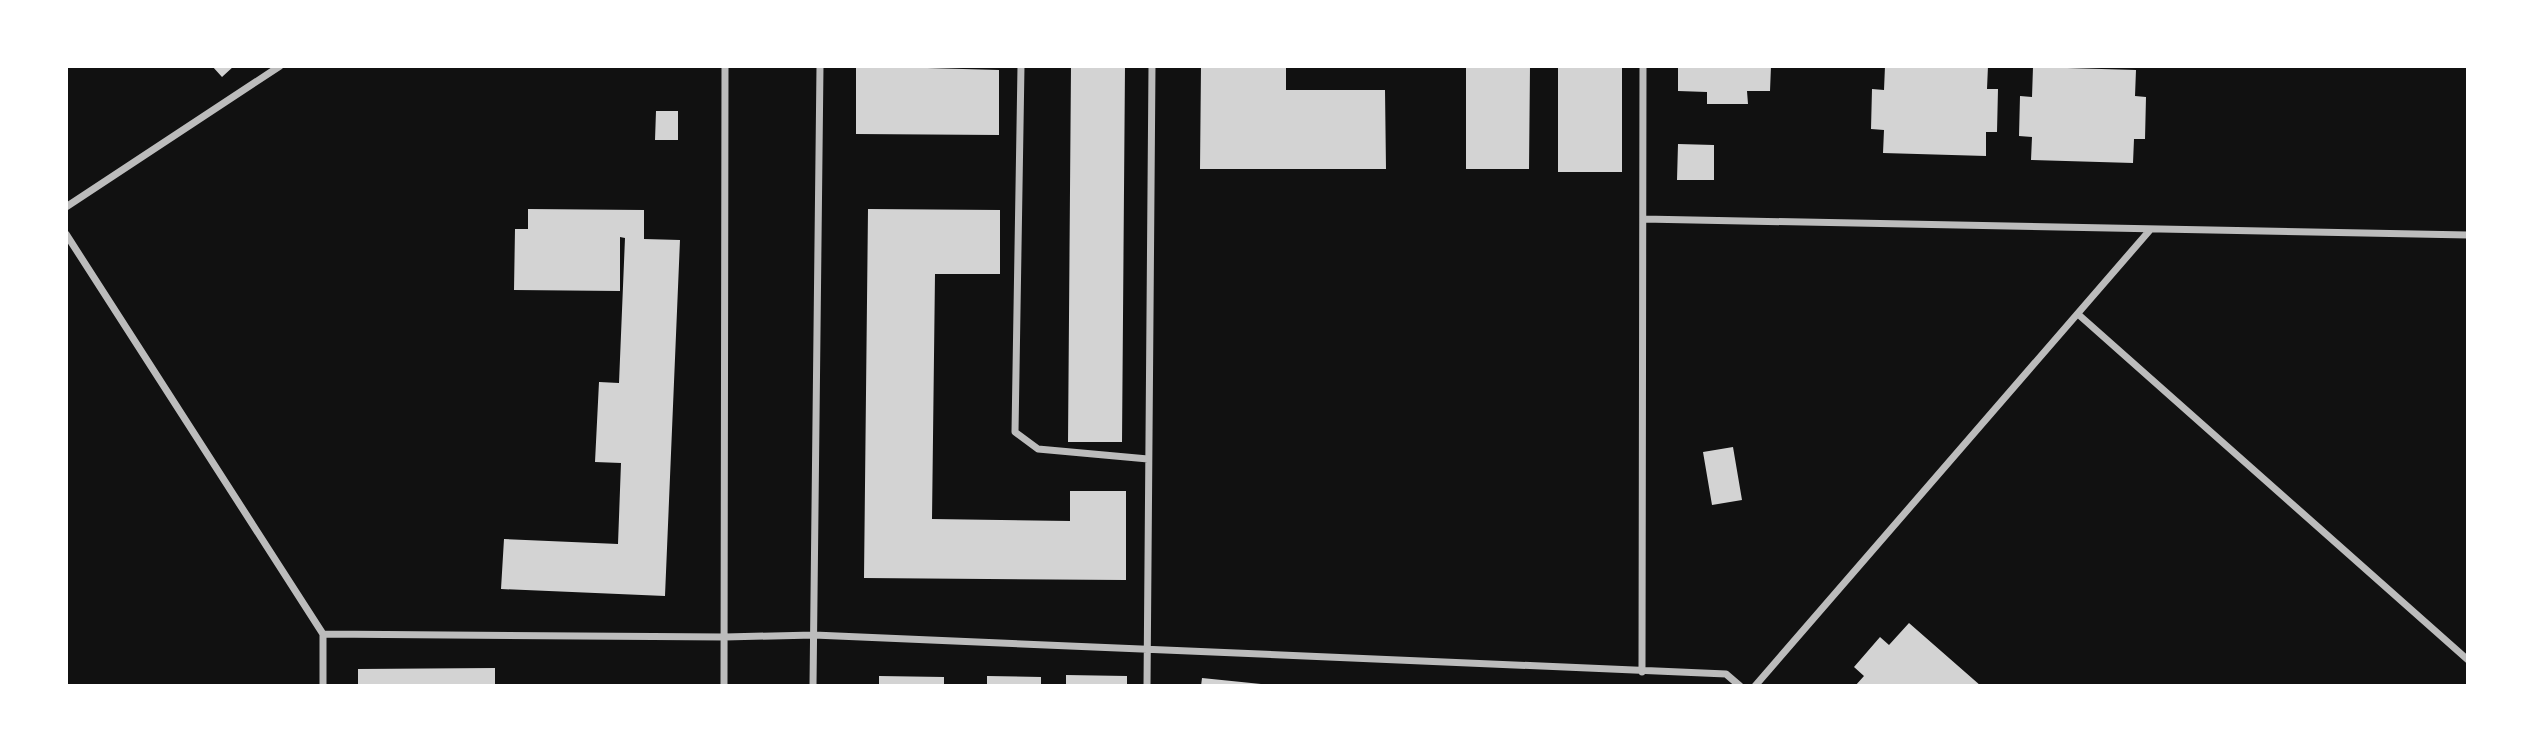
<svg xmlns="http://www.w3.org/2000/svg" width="2534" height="752" font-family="'Titillium Web',sans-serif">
<rect width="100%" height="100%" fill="#111"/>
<path fill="#d3d3d3" d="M212,66H234L222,77Z
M856,66L999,70V135L856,134Z
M1071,66H1125L1122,442H1068Z
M1201,66H1286V90H1385L1386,169H1200Z
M1466,66H1530L1529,169H1466Z
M1558,66H1622V172H1558Z
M1678,66H1771L1770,91H1747L1748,104H1707V92L1678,91Z
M1885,66H1988L1987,89H1998L1997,132H1986V156L1883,153L1884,130L1871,129L1872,89L1884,90Z
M2033,67L2136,70L2135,96L2146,97L2145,139H2134L2133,163L2031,160L2032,137L2019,136L2020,96L2032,97Z
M656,111H678V140H655Z
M1678,144L1714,145V180H1677Z
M528,209L644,210V239L680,240L665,596L501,589L504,539L618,544L621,463L595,462L599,382L619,383L625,238L620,237V291L514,290L515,229H528Z
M868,209L1000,210V274H935L932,519L1070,521V491H1126V580L864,578Z
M1733,447L1742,500L1712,505L1703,452Z
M1909,623L1981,686H1855L1864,676L1854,667L1880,637L1889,645Z
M495,668V686H358V669Z
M1066,675L1127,676V686H1066Z
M879,676L944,677V686H879Z
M987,676L1041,677V686H987Z
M1202,678L1261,684V686H1201Z"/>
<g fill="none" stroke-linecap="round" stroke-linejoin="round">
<path stroke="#bcbcbc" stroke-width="7" d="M1021,66L1015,432L1038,449L1148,459
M66,207L280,66
M1643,219L2468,235
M66,234L323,634V686
M2079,315L2468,660
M323,634L725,637L814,635L1726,674L1740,686
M1642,672L1643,66
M724,686L725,66
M813,686L820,66
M1147,686L1152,66
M1755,686L2150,230"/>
</g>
<rect width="2534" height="752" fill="none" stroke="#ffffff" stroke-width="136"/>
</svg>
